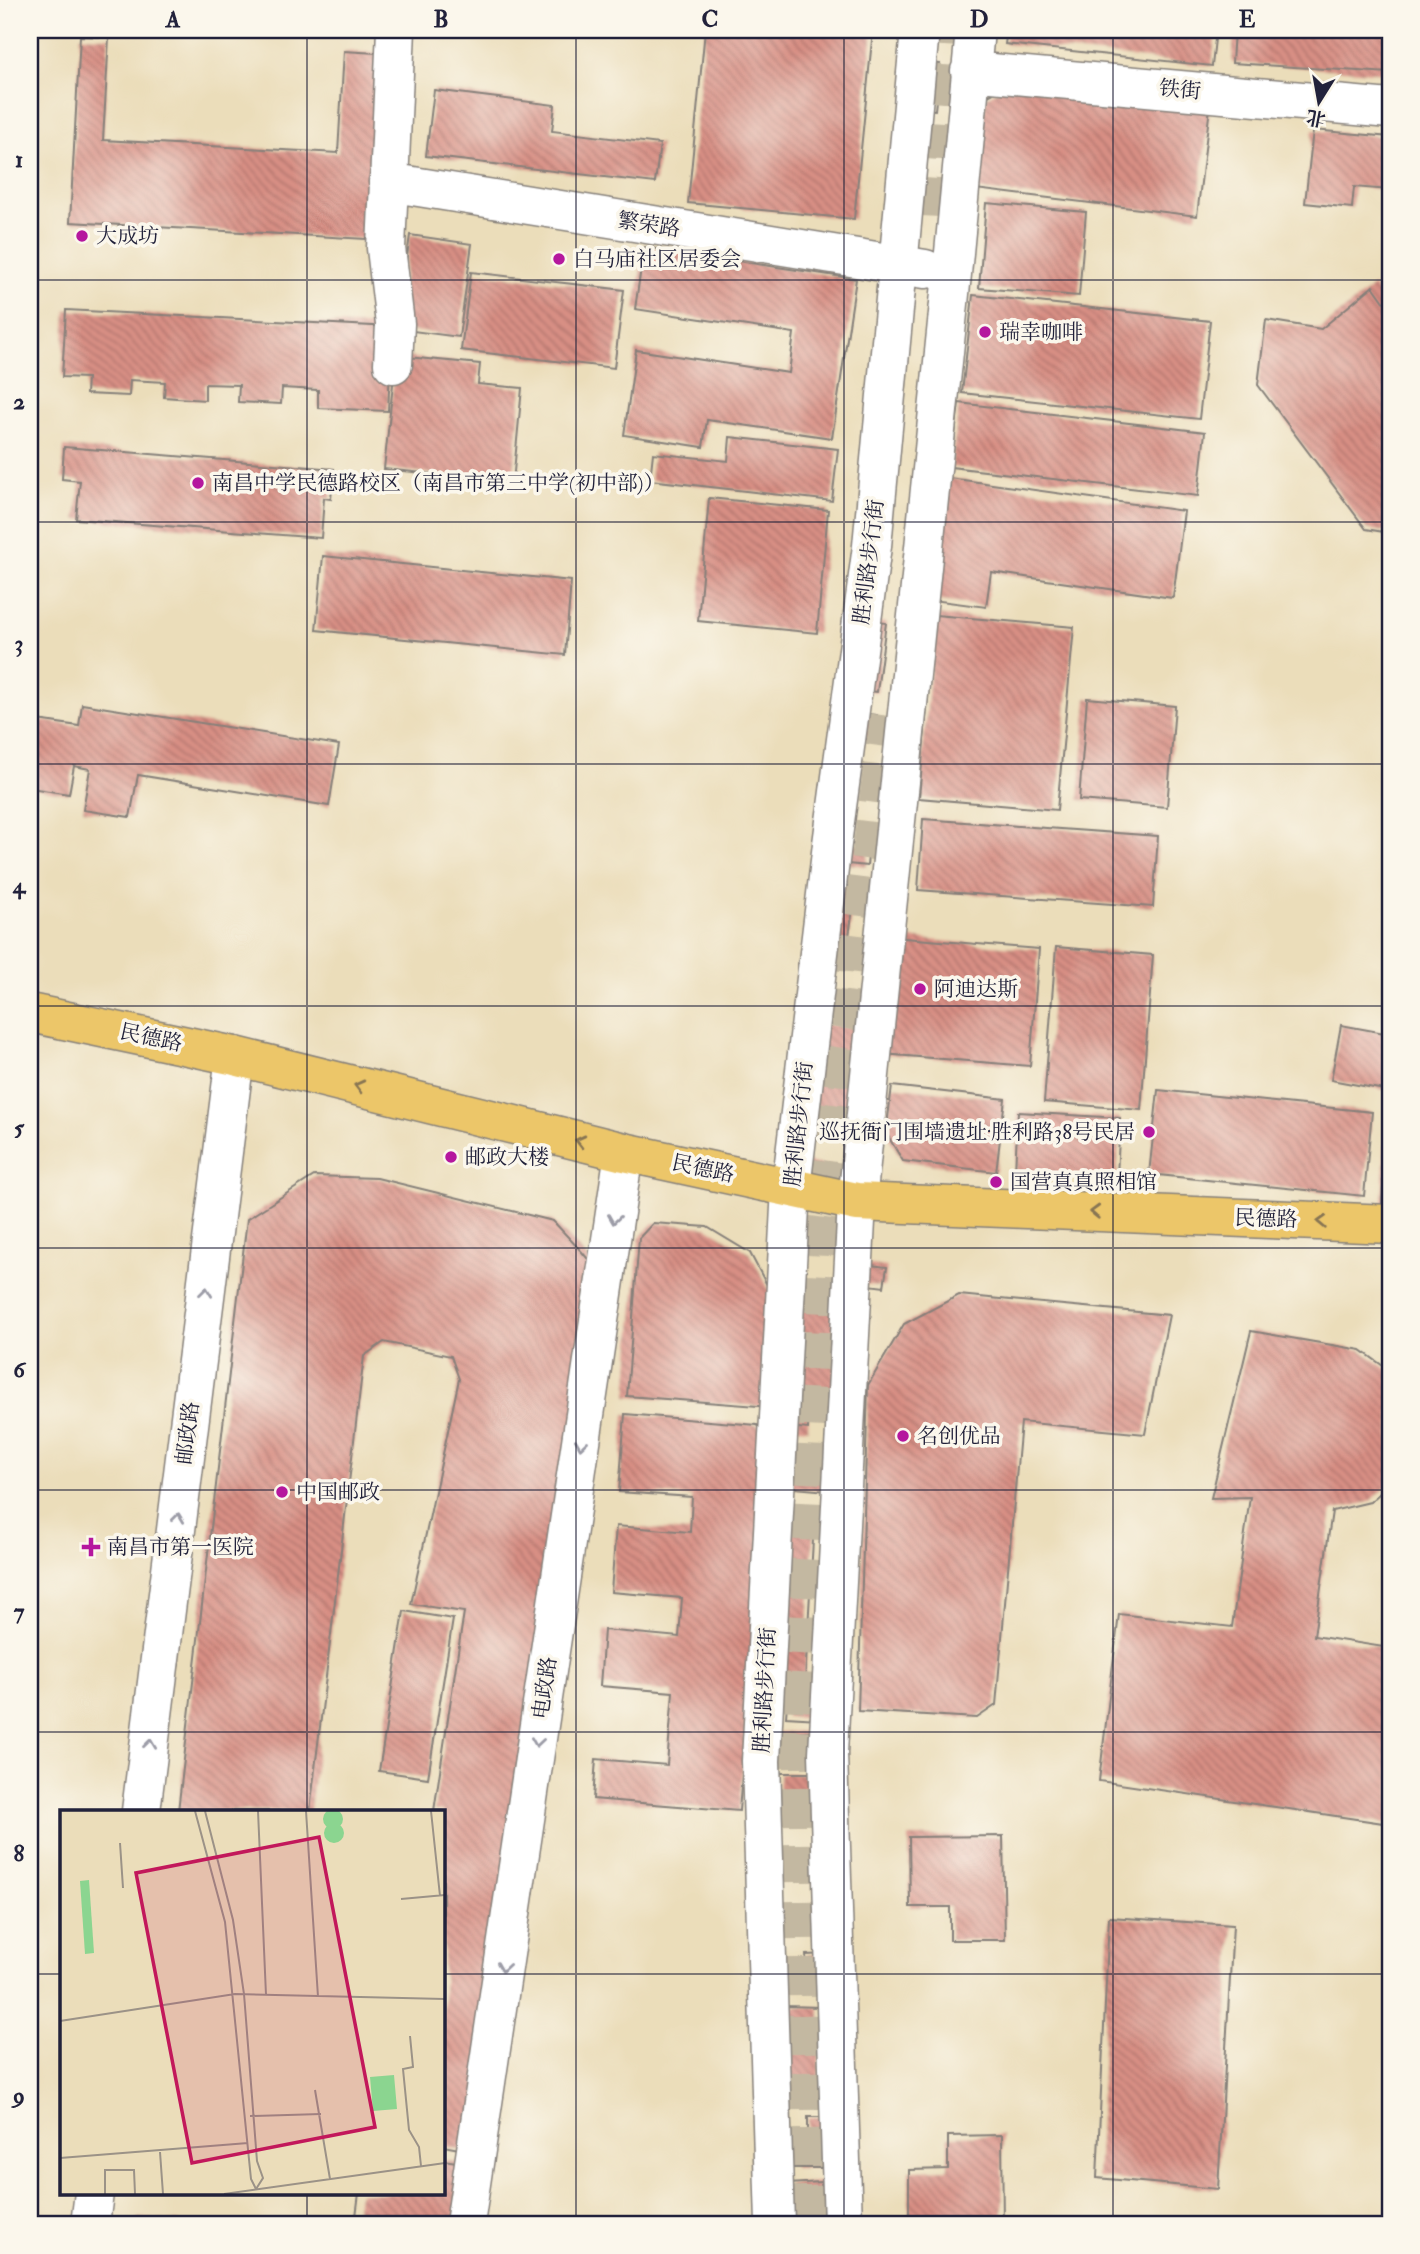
<svg xmlns="http://www.w3.org/2000/svg" width="1420" height="2254" font-family="'IM FELL Double Pica','Noto Serif SC',serif">
<defs>
<pattern id="building-back-hatch" width="6" height="6" patternUnits="userSpaceOnUse" patternTransform="scale(1.75)"><rect width="6" height="6" fill="#d88f84"/><path d="M-1 5l2 2M0 0l6 6M5-1l2 2" fill="none" stroke="#af746d"/></pattern>
</defs>
<rect width="100%" height="100%" fill="#fbf7ec"/>
<filter id="ink" filterUnits="userSpaceOnUse"><feTurbulence type="fractalNoise" baseFrequency=".0143" numOctaves="2"/><feDisplacementMap in="SourceGraphic" scale="14" xChannelSelector="R" yChannelSelector="G"/><feConvolveMatrix kernelMatrix="1 2 1 2 8 2 1 2 1" color-interpolation-filters="sRGB"/></filter>
<filter id="wash" filterUnits="userSpaceOnUse"><feTurbulence type="fractalNoise" baseFrequency=".00686" numOctaves="4" result="noise"/><feDisplacementMap in="SourceGraphic" scale="28" xChannelSelector="R" yChannelSelector="G"/><feGaussianBlur stdDeviation="1.57" result="paint"/><feColorMatrix in="noise" values="0 0 0 0 0 0 0 0 0 0 0 0 0 0 0 0 0 1.4 0 .05"/><feComposite in="paint" operator="in"/></filter>
<g filter="url(#wash)">
<rect width="100%" height="100%" fill="#ebddba"/>
<g id="blocks">
<path fill="url(#building-back-hatch)" d="M705,30H873L854,219L688,203Z
M1007,30H1216L1212,66L1005,44Z
M1234,30H1390V73L1232,63Z
M80,36L109,37L103,140L338,153L344,51L393,54L383,240L70,222Z
M927,63L940,64L935,110L923,109Z
M1012,83L1210,107L1197,216L975,189L986,97Z
M434,90L555,105L552,131L660,144L655,183L426,156Z
M1313,130L1390,137V190L1354,187L1352,208L1305,203Z
M986,203L1086,212L1079,296L979,288Z
M410,235L472,244L459,337L397,329Z
M644,247L856,279L832,438L707,420L703,447L624,435L636,350L789,373L794,333L635,309Z
M471,272L624,290L614,368L461,350Z
M1373,286L1390,310V533L1366,529L1258,385L1266,320L1321,329Z
M973,295L1210,321L1199,419L962,393Z
M66,310L392,327L388,411L318,408V390L282,388L281,404L238,402L239,385L205,384V400L164,397L165,382L130,380L129,396L86,394L87,378L62,377Z
M396,356L480,364L478,384L522,388L513,482L384,469Z
M959,403L1205,432L1198,496L951,467Z
M730,437L838,449L832,501L650,480L653,453L728,461Z
M64,447L334,469L331,499L324,498L321,538L76,519L80,481L62,479Z
M949,478L1184,511L1173,598L991,572L986,607L932,600Z
M709,498L828,510L817,633L698,621Z
M323,556L571,581L565,655L316,630Z
M935,615L1074,627L1057,810L919,798Z
M866,620L886,623L877,692L857,690Z
M1087,698L1175,706L1167,807L1079,800Z
M82,704L339,745L329,806L138,775L130,817L83,810L90,769L74,766L69,794L30,788V719L79,726Z
M854,712L877,715L873,740L851,737Z
M923,819L1158,836L1153,907L918,890Z
M849,844L869,845L867,866L848,864Z
M834,884L856,887L846,957L825,954Z
M892,937L1039,949L1030,1066L883,1054Z
M1056,947L1153,955L1141,1110L1044,1102Z
M817,1023L859,1027L849,1131L806,1126Z
M1341,1025L1390,1034V1091L1331,1080Z
M892,1086L1005,1099L996,1172L903,1161L886,1133Z
M1158,1090L1372,1112L1364,1196L1149,1174Z
M1018,1112L1120,1118L1117,1177L1015,1171Z
M1385,1145H1390V1205H1382Z
M804,1162L849,1169L846,1190L801,1183Z
M314,1176L377,1178L553,1221L582,1252L598,1271L470,2151L443,2146V1811H434L464,1612L411,1604L459,1379L451,1356L384,1342L364,1356L310,1811H178L247,1219Z
M653,1223L707,1227L750,1253L779,1308L771,1407L627,1396L639,1238Z
M863,1264L887,1267L884,1287L861,1284Z
M792,1286L839,1290L834,1393L788,1392Z
M959,1295L1169,1315L1145,1434L1021,1422L996,1705L977,1718L858,1711L868,1385L904,1324Z
M1251,1331L1361,1350L1390,1371V1484L1370,1502L1332,1511L1314,1636L1390,1648V1824L1099,1781L1119,1614L1232,1627L1250,1497L1211,1498Z
M789,1407L809,1408L808,1429L788,1427Z
M625,1414L757,1425L770,1432L739,1811L593,1799L596,1759L667,1765L673,1692L600,1686L604,1630L679,1637L682,1598L611,1592L616,1526L690,1532L692,1497L619,1492Z
M787,1456L829,1460L827,1491L785,1487Z
M790,1520L814,1522L805,1682L796,1685L782,1681Z
M404,1611L453,1619L428,1778L379,1771Z
M788,1691L821,1693L819,1719L786,1717Z
M823,1731L825,1821L789,1822L788,1802H780L779,1773H814L813,1758H777L776,1732Z
M1003,1836L1005,1940H950V1907H910L909,1837Z
M1109,1917L1233,1925L1218,2189L1097,2178Z
M827,1954L828,1972L807,1973L806,1955Z
M785,2006L820,2007L819,2091L792,2092L782,2039Z
M808,2117H831V2136L808,2135Z
M1002,2135L1003,2224H909V2170L948,2169V2136Z
M820,2148L821,2168H793L792,2150Z
M443,2160L464,2163L456,2224H355L359,2193H443Z
M821,2182L823,2224H790L788,2184Z
M138,2218L180,2222V2224H137Z"/>
</g>
</g>
<g filter="url(#ink)">
<use href="#blocks" fill-opacity="0" stroke="#86807a" stroke-width="2"/>
<g fill="none" stroke-linecap="round" stroke-linejoin="round">
<path stroke="#c3b8a1" stroke-width="38" stroke-dasharray="38 19" stroke-linecap="butt" d="M940,217L951,30
M804,2224L797,1757L821,1239L889,716"/>
<g stroke="#86807a" stroke-width="41">
<path id="minor" d="M970,71L1390,109
M388,182L925,269
M393,364L395,324L386,248L396,30
M141,1811L235,1056
M90,2224L94,2193
M465,2224L624,1152
M775,2224L761,1761L791,1188L832,844L872,546L920,30
M843,2224L828,1753L857,1202L952,274L975,30"/>
</g>
<g stroke="#86807a" stroke-width="41">
<path id="major" d="M30,1013L235,1056L624,1152L857,1202L1390,1224"/>
</g>
<use href="#minor" stroke="#fff" stroke-width="38"/>
<use href="#major" stroke="#ecc669" stroke-width="38"/>
</g>
<defs><path id="oneway-chevron" d="M-2-3.5L2.5 0L-2 3.5" fill="none" stroke-width="1.6" stroke-linecap="round" stroke-linejoin="round" transform="scale(1.75)"/></defs>
<g stroke="#877452">
<use href="#oneway-chevron" transform="translate(359 1086) rotate(-166)"/>
<use href="#oneway-chevron" transform="translate(580 1141) rotate(-166)"/>
<use href="#oneway-chevron" transform="translate(1095 1212) rotate(-178)"/>
<use href="#oneway-chevron" transform="translate(1322 1222) rotate(-178)"/>
</g>
<g stroke="#9c9ca7">
<use href="#oneway-chevron" transform="translate(614 1219) rotate(98)"/>
<use href="#oneway-chevron" transform="translate(206 1292) rotate(-83)"/>
<use href="#oneway-chevron" transform="translate(581 1444) rotate(98)"/>
<use href="#oneway-chevron" transform="translate(178 1518) rotate(-83)"/>
<use href="#oneway-chevron" transform="translate(537 1742) rotate(98)"/>
<use href="#oneway-chevron" transform="translate(150 1744) rotate(-83)"/>
<use href="#oneway-chevron" transform="translate(503 1967) rotate(98)"/>
</g>
</g>
<path fill="none" stroke="#22223b" stroke-width="2" stroke-opacity="0.55" d="M307,30V1811M576,30V2224M844,30V2224M1113,30V2224M30,280H1390M30,522H1390M30,764H1390M30,1006H1390M30,1248H1390M30,1490H1390M30,1732H1390M30,1974H61M443,1974H1390M307,2193V2224"/>
<g fill="#b5179e" stroke="#fbf7ec" stroke-width="2.5">
<circle cx="82" cy="236" r="7"/>
<circle cx="559" cy="259" r="7"/>
<circle cx="985" cy="332" r="7"/>
<circle cx="198" cy="483" r="7"/>
<circle cx="920" cy="989" r="7"/>
<circle cx="1149" cy="1132" r="7"/>
<circle cx="451" cy="1157" r="7"/>
<circle cx="996" cy="1182" r="7"/>
<circle cx="903" cy="1436" r="7"/>
<circle cx="282" cy="1492" r="7"/>
<path d="M87.5 1536.5h7v7h7v7h-7v7h-7v-7h-7v-7h7z"/>
</g>
<g text-anchor="middle" dominant-baseline="central" stroke-width="7" stroke-linejoin="round" paint-order="stroke">
<g font-size="21" fill="#22223b" stroke="#fbf7ec">
<text transform="translate(1180 90) rotate(5)">铁街</text>
<text transform="translate(649 225) rotate(9)">繁荣路</text>
<text transform="translate(869 562) rotate(-83)">胜利路步行街</text>
<text transform="translate(151 1038) rotate(12)">民德路</text>
<text transform="translate(799 1124) rotate(-84)">胜利路步行街</text>
<text transform="translate(703 1169) rotate(12)">民德路</text>
<text transform="translate(1266 1219) rotate(2)">民德路</text>
<text transform="translate(188 1433) rotate(-83)">邮政路</text>
<text transform="translate(545 1688) rotate(-82)">电政路</text>
<text transform="translate(765 1690) rotate(-87)">胜利路步行街</text>
</g>
<g font-size="21" fill="#22223b" stroke="#fbf7ec" text-anchor="start">
<text x="96" y="236">大成坊</text>
<text x="573" y="259">白马庙社区居委会</text>
<text x="999" y="332">瑞幸咖啡</text>
<text x="212" y="483">南昌中学民德路校区（南昌市第三中学(初中部)）</text>
<text x="934" y="989">阿迪达斯</text>
<text x="1135" y="1132" text-anchor="end">巡抚衙门围墙遗址·胜利路38号民居</text>
<text x="465" y="1157">邮政大楼</text>
<text x="1010" y="1182">国营真真照相馆</text>
<text x="917" y="1436">名创优品</text>
<text x="296" y="1492">中国邮政</text>
<text x="107" y="1547">南昌市第一医院</text>
</g>
</g>
<g transform="translate(60 1810)">
<rect width="385" height="385" fill="#ebddba"/>
<path d="M263 9a10 10 0 1 1 20 0a10 10 0 1 1-20 0ZM264 23a10 10 0 1 1 20 0a10 10 0 1 1-20 0ZM334,265L337,299L313,301L310,267Z" fill="#8bd590"/>
<path d="M29,70L34,143L25,144L20,71Z" fill="#8bd590"/>
<path fill="none" stroke="#9b9287" stroke-width="2" d="M135,1L165,112L191,369L196,379M145,1L173,110L184,184L197,351L203,368L196,379M198,1L206,185M246,1L258,187M371,1L380,86M60,33L63,78M341,89L385,85M0,211L175,184L385,189M350,226L353,257L343,259L349,320L359,337L361,356M255,280L270,369M190,306L261,304M100,342L103,384M0,348L188,333M45,384V360H74L75,384M164,384L385,353"/>
<path fill="#c2185b" fill-opacity="0.15" stroke="#c2185b" stroke-width="3.5" d="M259,27L315,317L132,353L76,63Z"/>
<rect width="385" height="385" fill="none" stroke="#22223b" stroke-width="3.5"/>
</g>
<rect width="1420" height="2254" fill="none" stroke="#fbf7ec" stroke-width="77"/>
<g transform="translate(1319 102) rotate(191)" stroke="#fbf7ec" stroke-width="5" paint-order="stroke">
<path d="M0-5L12 26L0 18L-12 26Z" fill="#22223b"/>
<text y="-10" font-size="19" font-weight="bold" text-anchor="middle" fill="#22223b">北</text>
</g>
<rect x="38" y="38" width="1344" height="2178" fill="none" stroke="#22223b" stroke-width="2.5"/>
<g font-size="23" text-anchor="middle" font-weight="bold" fill="#22223b">
<text x="173" y="27">A</text>
<text x="441" y="27">B</text>
<text x="710" y="27">C</text>
<text x="979" y="27">D</text>
<text x="1247" y="27">E</text>
<text x="19" y="167">1</text>
<text x="19" y="409">2</text>
<text x="19" y="651">3</text>
<text x="19" y="893">4</text>
<text x="19" y="1135">5</text>
<text x="19" y="1377">6</text>
<text x="19" y="1619">7</text>
<text x="19" y="1861">8</text>
<text x="19" y="2103">9</text>
</g>
</svg>
